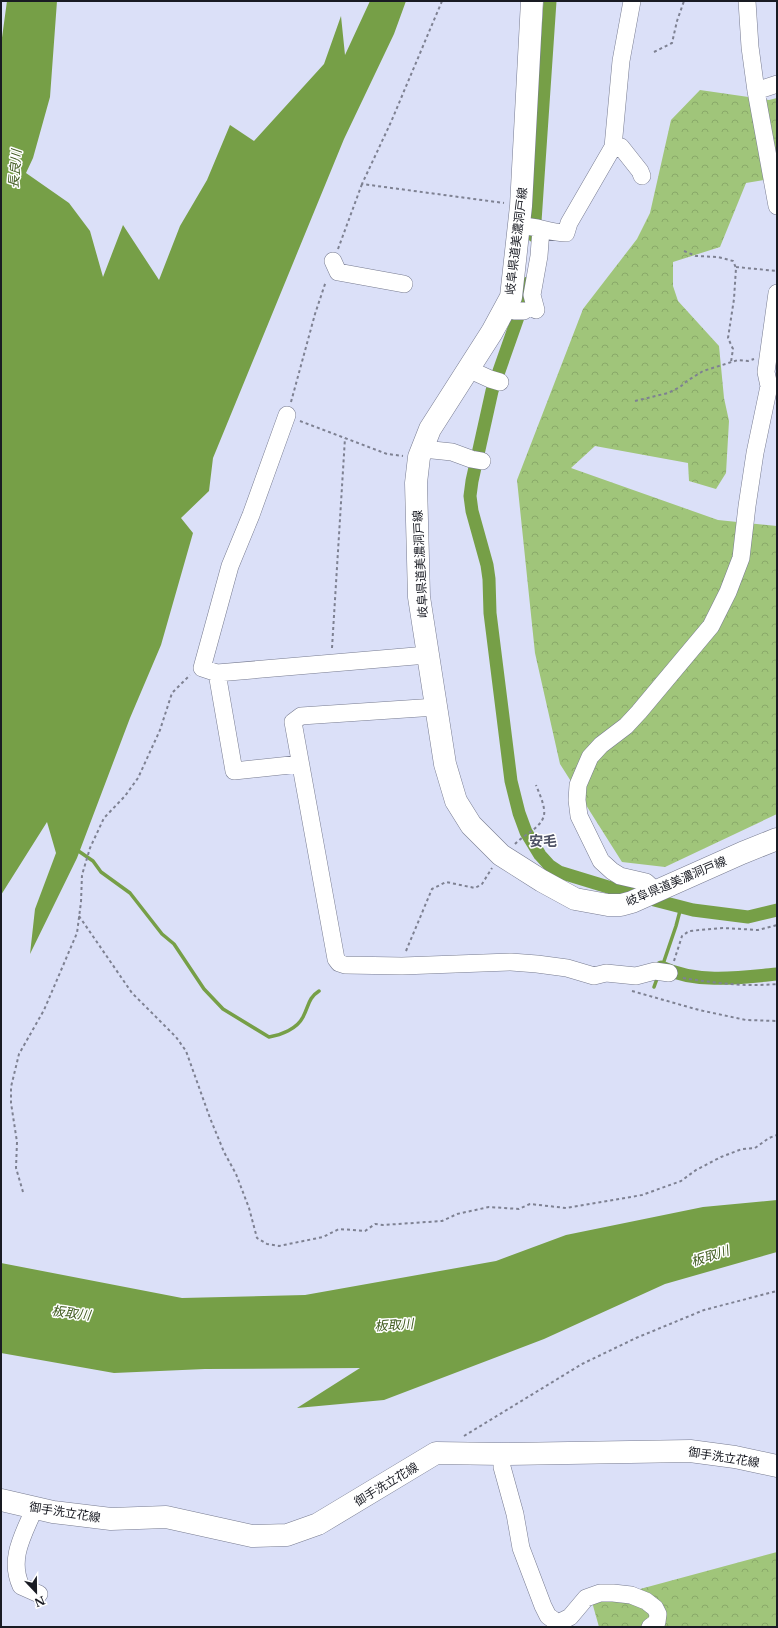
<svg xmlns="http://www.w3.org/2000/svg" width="778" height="1628" font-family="'Libre Baskerville','Noto Sans JP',serif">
<defs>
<pattern id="forest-crowns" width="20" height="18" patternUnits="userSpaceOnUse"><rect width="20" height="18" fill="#a0c57a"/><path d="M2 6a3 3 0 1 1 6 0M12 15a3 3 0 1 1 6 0" fill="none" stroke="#89a969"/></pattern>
</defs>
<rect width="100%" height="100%" fill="#dbe0f8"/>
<path fill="url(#forest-crowns)" d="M700,90L769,100L777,98V178L746,183L720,247L673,262V286L678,301L719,346L724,398L729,421L726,473L716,489L689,481L688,463L595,446L571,468L718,520L777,526V814L665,867L622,862L560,764L535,653L517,480L583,309L637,239L650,213L671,120Z
M777,1552V1627H599L592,1602Z"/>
<path fill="#769f47" d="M7,1H57L50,97L33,158L26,173L69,203L90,231L103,277L123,225L159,280L180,226L207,180L230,125L254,141L324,64L341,16L345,55L370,1H406L394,34L344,139L213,458L209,491L181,518L193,533L161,645L130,718L77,858L30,954L35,909L56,853L47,822L1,895V45Z
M777,1200V1252L665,1284L544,1339L384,1400L297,1408L360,1368L205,1369L114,1373L1,1353V1263L182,1298L305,1295L496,1261L566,1235L703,1207Z"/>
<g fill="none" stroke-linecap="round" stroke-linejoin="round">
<path stroke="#769f47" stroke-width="3.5" d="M77,850L93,861L101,872L130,893L162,934L174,944L204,989L223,1009L269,1037C281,1035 297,1029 303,1017C309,1006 308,998 319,991
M662,967L676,926L681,907
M654,987L658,976"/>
<path stroke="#769f47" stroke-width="13" d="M534,236L550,1
M528,283L524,300L492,391L472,481L470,496L472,511L487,565L489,579L490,613L511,781L519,813L526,832L540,855L550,866L559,872L631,894L693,910L748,917L777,910
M661,967C697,984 739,978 777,974"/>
<g stroke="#777b90" stroke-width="18">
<path id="minor" d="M747,1L750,47L756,91L777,206
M756,91L777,84
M613,147H621L640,171L642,176
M519,226C535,225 550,233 566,233L569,223L613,147L621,61L632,1
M333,261L338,272L404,284
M505,308L514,311H524
M536,310L532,295L539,256L541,229
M468,369L490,379L500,382
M423,449L452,452L471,459L482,461
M217,673L202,668L230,566L251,515L287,415
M436,707L301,716L293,722L336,959L339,963L345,965L402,966L511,962L537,964L567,968L594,976L606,973L636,976L655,971L669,973
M300,764L234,771L217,673L427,655
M657,892L646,882L620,876L612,871L601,861L579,816L577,800L578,785L590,757L601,745L626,726L639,712L711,626L728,592L741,558L747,506L755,453L769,386L766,372L777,293
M502,1454V1467L515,1514L521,1548L543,1606L548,1616L555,1621L560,1622L570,1617L586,1598L600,1593H613L631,1595L646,1601L655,1608L658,1614L657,1622L650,1627
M35,1507C24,1534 8,1558 21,1586L39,1594"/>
</g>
<g stroke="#777b90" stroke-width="23">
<path id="major" d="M532,1L521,206L511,297L492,332L430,429L419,457L416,483L419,597L445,764L456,801L471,825L501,855L542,881L575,899L608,905H621L632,902L742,853L777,839
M1,1500L53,1512L111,1519L166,1517L252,1536L287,1535L318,1524L436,1453L502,1454L690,1451L735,1457L777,1466"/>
</g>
<path stroke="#7e8192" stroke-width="2" stroke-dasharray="3 3" stroke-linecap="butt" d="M442,1L391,122L362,184L504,203
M654,52L672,43L677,21L684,1
M338,249L362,184
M684,251L696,256L718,257L733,261L736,268L734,299L728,338L733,349L731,362
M736,267L777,271
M635,401L668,393L680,387L687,381L703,371L738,360L748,361L754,359
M291,402L315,314L326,281
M300,421L387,454L403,456
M332,648L345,438
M515,844C525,833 547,826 544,809C543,801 539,793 536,785
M79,916L132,993L176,1037L186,1051L210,1118L224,1152L236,1174L249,1208L257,1238L267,1244L279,1246L323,1237L339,1229L365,1231L375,1224L383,1225L442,1221L457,1214L489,1207L519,1209L530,1204L566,1208L642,1195L681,1181L696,1170L721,1157L742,1149L755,1148L769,1138L777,1135
M406,951L432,889L446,882L475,888L482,884L492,868
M674,961L682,936L689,931L723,928L758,930L777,925
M683,978C715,983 745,987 777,984
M632,991L699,1010L746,1020L777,1021
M23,1192L16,1168L17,1142L11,1103V1087L19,1054L44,1010L77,933L81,902L82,875L90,848L104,818L125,796L138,778L160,730L172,693L190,675
M464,1436L582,1364L636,1338L704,1310L777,1291"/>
<use href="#minor" stroke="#fff" stroke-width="17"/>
<use href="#major" stroke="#fff" stroke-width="22"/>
</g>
<g text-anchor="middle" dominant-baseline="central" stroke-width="3" stroke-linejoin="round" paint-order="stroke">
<g font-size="12" fill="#191b23" stroke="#fff">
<text transform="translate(516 241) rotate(-83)">岐阜県道美濃洞戸線</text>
<text transform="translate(420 564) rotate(-93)">岐阜県道美濃洞戸線</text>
<text transform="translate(676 881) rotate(-23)">岐阜県道美濃洞戸線</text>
<text transform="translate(724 1457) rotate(9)">御手洗立花線</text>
<text transform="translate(386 1484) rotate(-31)">御手洗立花線</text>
<text transform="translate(65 1512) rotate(9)">御手洗立花線</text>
</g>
<g font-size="13" font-style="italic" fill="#425d21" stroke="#fff">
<text transform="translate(15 169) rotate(-85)">長良川</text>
<text transform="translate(710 1256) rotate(-18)">板取川</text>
<text transform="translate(71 1313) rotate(7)">板取川</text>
<text transform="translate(394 1325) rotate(-4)">板取川</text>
</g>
<g font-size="14" font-weight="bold" fill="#4e5265" stroke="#fff">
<text x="543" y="841">安毛</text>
</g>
</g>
<rect width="778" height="1628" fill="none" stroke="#191b23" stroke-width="4"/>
<g transform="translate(36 1592) rotate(158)" stroke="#ffffff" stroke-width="3" paint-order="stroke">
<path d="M0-3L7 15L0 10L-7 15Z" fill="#191b23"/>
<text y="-6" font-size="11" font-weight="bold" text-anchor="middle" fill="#191b23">N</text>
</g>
</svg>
